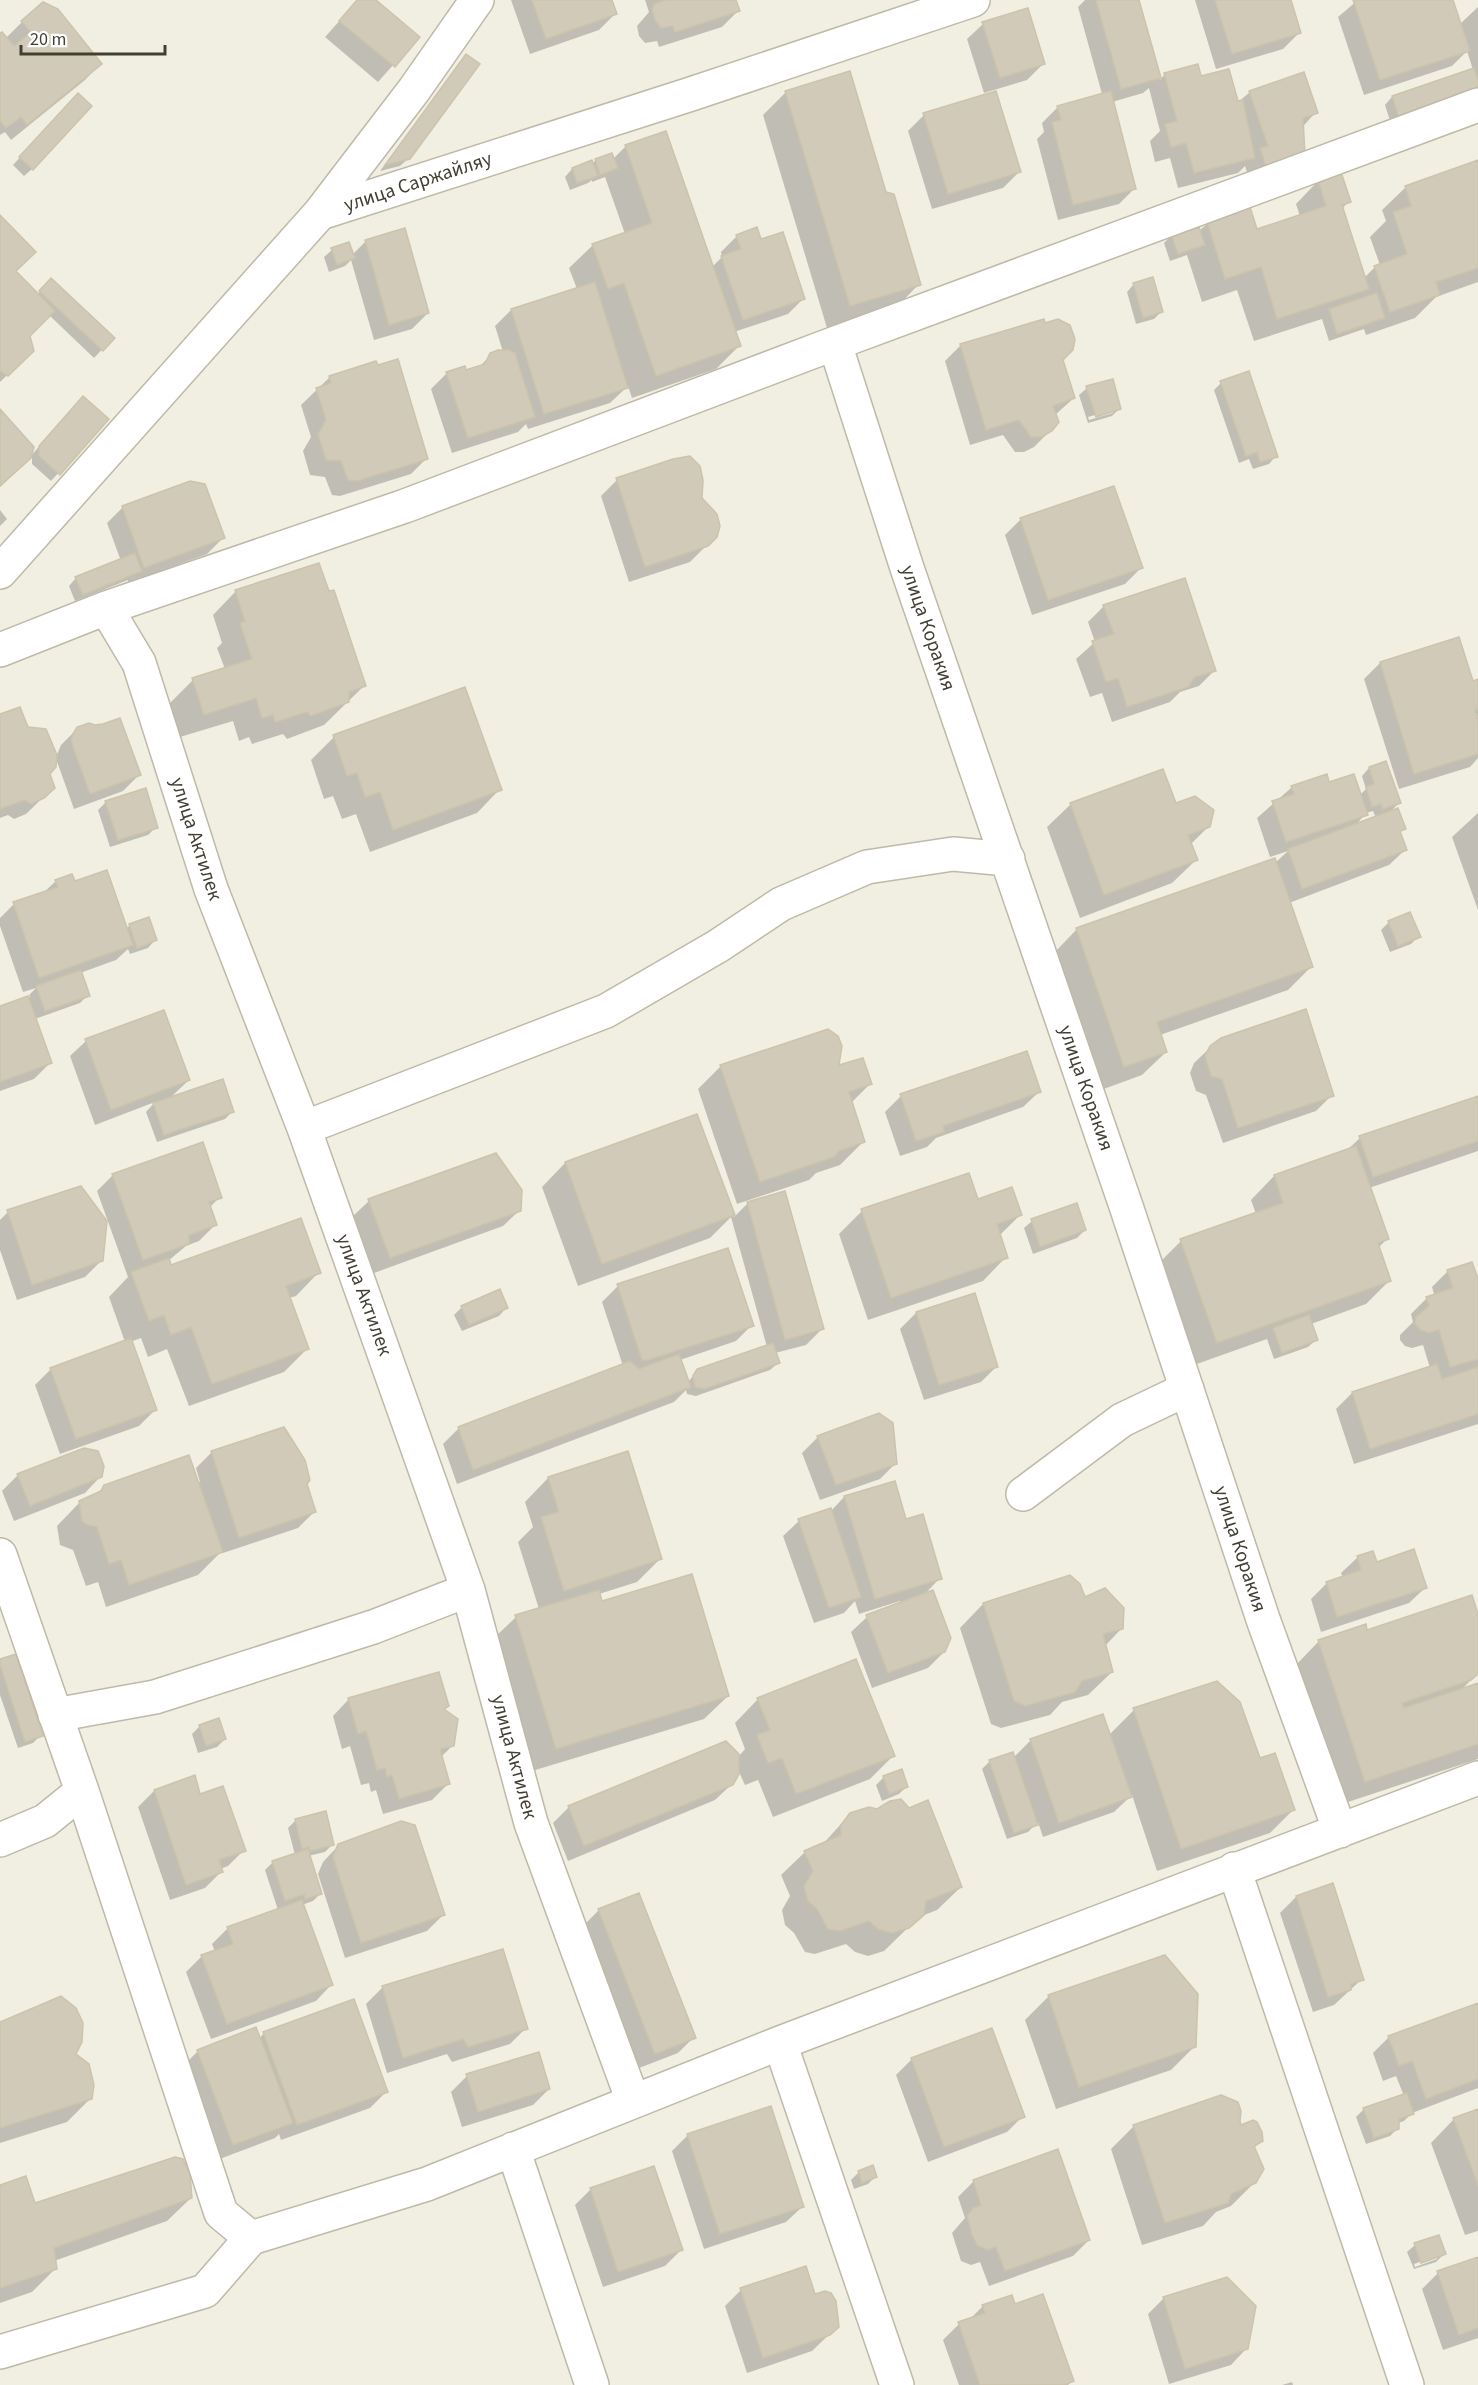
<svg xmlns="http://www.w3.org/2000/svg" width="1478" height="2385" font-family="'Source Sans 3',sans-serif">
<rect width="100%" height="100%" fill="#f1eee2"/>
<path fill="#0003" fill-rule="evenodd" d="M358,0H373L418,37L378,82L325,37Z
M511,0H610L615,14L599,30L530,54Z
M645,0H735L738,11L722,27L659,47L657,41L645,43L639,36L637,26L649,12Z
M1085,0H1138L1160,80L1165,74L1200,78L1237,103L1250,92L1316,112L1251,184L1245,166L1238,173L1178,188L1170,158L1155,162L1150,141L1160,131L1149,88L1143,93L1112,102L1135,188L1119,204L1058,220L1037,139L1044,132L1042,123L1058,107L1102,94L1078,7Z
M1195,0H1289L1299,33L1283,49L1216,69Z
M1358,0H1452L1460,24L1478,7V91L1391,124L1385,105L1392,97L1473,70L1467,51L1452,66L1364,95L1338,17Z
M22,22L100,64L85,80L11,140L5,132L0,135V35L5,39Z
M983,24L1043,64L1027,80L984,93L967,39Z
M466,56L409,158L400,166L380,171Z
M786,92L885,193L919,284L896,308L827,328L763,115Z
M70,103L32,169L24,176L13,165Z
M924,115L1019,172L1003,188L932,209L908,131Z
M626,146L712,267L722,257L721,252L737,236L760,241L804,298L788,314L734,332L739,346L716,369L632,398L628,386L610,403L528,429L526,424L518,432L452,453L431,389L447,373L478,368L491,355L503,352L495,326L511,310L577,289L569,268L593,245L625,234L605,177L592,182V180L588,183L570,190L565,177L572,169L591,162L592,164L596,160L613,159Z
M1478,162V282L1436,297L1415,318L1366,335L1364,329L1329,341L1322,319L1254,341L1237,290L1202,302L1187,255L1170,261L1164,243L1172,235L1199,231L1208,223L1256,231L1300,216L1296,204L1319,180L1349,201L1342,209L1364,278L1375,267L1380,265L1370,237L1386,221L1382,210L1406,187Z
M0,217L14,272L37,295L51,280L113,338L94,358L49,315L29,336L32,351L0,382Z
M366,241L428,313L412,329L374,340L351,260L345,266L329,272L324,257L332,250L352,255Z
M1134,284L1162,311L1154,319L1136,324L1127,292Z
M1044,325L1062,359L1074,398L1055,415L1051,430L1034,447L1024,452H1015L1003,435L970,445L945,361L961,345Z
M330,377L427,458L411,474L340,496L332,495L325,477L310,475L303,451L311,437L301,405Z
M1221,383L1276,456L1269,464L1253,469L1249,459L1239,463L1214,390Z
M1087,388L1120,408L1112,416L1088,423L1079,395ZM1113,410V413L1089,420L1088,417Z
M75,405L107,419L51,481L32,464V456L0,487V411L30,457Z
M673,460L701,499L716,536L690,562L629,582L601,496L617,480Z
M123,507L223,538L207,554L128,583V580L75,601L69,586L76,578L121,561L107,523Z
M0,510L7,519L0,526Z
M1021,519L1141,568L1125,584L1032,615L1005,535Z
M236,591L364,686L324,725L287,739L283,734L252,744L249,737L239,741L233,721L180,737L170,703L193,680L225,669L217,648L222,643L213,615Z
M1104,606L1215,670L1199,686L1180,692L1170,702L1112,722L1102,693L1090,697L1076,659L1095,642L1088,622Z
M1458,639L1473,683L1478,681V716L1476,718L1478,726V758L1470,767L1399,789L1364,679L1380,663Z
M20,709L27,728L45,731L56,757L61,745L77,729L89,725L95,727L104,725L119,720L139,775L123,791L74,809L55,756V766L48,774L53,788L26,814L14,819L8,815L0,818V716Z
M334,737L500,789L477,813L370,852L356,814L342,819L333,796L324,799L311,760Z
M1369,768L1399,803L1389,813L1404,828L1399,834L1405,850L1389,865L1289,903L1311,967L1288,990L1160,1035L1166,1052L1142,1075L1101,1090L1054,953L1077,929L1275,863L1288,851L1270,857L1257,818L1291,788L1325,776L1328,784L1360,795L1366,789L1362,776ZM1373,811L1376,818L1355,826L1366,813Z
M106,802L156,827L148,835L110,847L98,810Z
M1071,804L1175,805L1209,826L1190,845L1196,860L1172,883L1080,918L1047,827Z
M1478,813V910L1452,837Z
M56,881L74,883L126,929L129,926L148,919L155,940L148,948L130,954L128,949L116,960L80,973L88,995L80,1003L35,1019L50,1063L34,1079L0,1091V1007L30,997L29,995L36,988L23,992L0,926V918L14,904L43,893Z
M1409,914L1419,936L1411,944L1390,952L1381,930L1388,923Z
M86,1041L189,1080L170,1098L233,1111L225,1119L157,1142L146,1112L155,1102L95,1125L70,1056Z
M1211,1047L1332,1095L1316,1111L1223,1143L1206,1095L1196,1091L1190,1073L1194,1063Z
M721,1066L838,1067L870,1084L851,1103L863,1142L840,1165L816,1173L809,1180L737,1204L698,1089Z
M1039,1092L1023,1107L936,1138L927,1147L900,1156L885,1112L901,1096Z
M1478,1097V1151L1369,1188L1387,1239L1378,1248L1389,1281L1366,1304L1311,1324L1316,1340L1308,1347L1274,1359L1267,1339L1194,1365L1158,1264L1181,1241L1256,1214L1251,1200L1274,1176L1346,1151L1360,1138Z
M696,1116L734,1217L747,1204L784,1193L822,1329L806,1345L775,1353L778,1363L770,1370L696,1396L687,1394L686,1390L674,1402L457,1484L443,1444L459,1428L623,1366L602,1302L618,1286L752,1325L736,1341L680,1360L688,1382L698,1370L767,1347L731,1217L710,1238L578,1286L542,1187L565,1163Z
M113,1175L220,1197L209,1208L215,1225L199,1241L186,1246L168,1261L170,1267L319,1272L296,1296L289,1298L307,1349L284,1372L189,1406L167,1349L148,1357L141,1338L130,1342L155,1410L139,1426L60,1454L35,1385L51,1369L125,1342L109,1297L128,1277L97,1191Z
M369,1201L520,1210L503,1226L374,1273L353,1216Z
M977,1201L1020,1215L999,1236L1006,1257L983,1281L868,1320L839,1234L862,1211Z
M8,1212L101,1261L85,1277L17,1300L0,1250V1220Z
M1032,1221L1085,1230L1077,1238L1033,1254L1024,1228Z
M1448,1271L1478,1283V1424L1354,1464L1336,1409L1352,1393L1430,1368L1423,1345L1412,1348L1405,1346L1400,1340V1335L1413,1322L1411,1314L1427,1298L1434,1294L1432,1287Z
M974,1295L997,1366L981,1382L924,1400L900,1329L916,1313Z
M462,1307L506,1308L499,1316L462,1331L454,1315Z
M818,1437L896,1463L880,1479L820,1500L802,1453Z
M212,1452L305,1484L314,1512L298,1528L223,1553L222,1551L198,1575L106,1607L98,1582L86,1586L73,1550L60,1545L57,1526L80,1502L96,1495L105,1486L200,1482L196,1468Z
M627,1453L660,1559L637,1582L599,1594L601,1603L728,1696L704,1719L532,1771L492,1640L516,1617L539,1609L518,1542L533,1527L525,1502L548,1478Z
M18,1475L101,1476L85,1493L14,1521L2,1491Z
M894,1482L905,1521L940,1578L923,1596L944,1652L928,1668L872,1688L851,1632L867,1617L901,1604L900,1601L859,1614L855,1601L844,1613L814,1623L783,1536L799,1521L831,1511L844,1497Z
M1372,1552L1376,1564L1425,1588L1409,1603L1321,1632L1311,1599L1327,1583L1343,1578L1341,1573L1357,1558Z
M1084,1599L1122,1628L1105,1646L1112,1672L1088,1695L1062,1702L1050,1715L1001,1728L991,1724L960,1628L983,1604Z
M1478,1619V1673L1460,1691L1478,1685V1759L1342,1804L1296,1665L1319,1641L1366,1632Z
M0,1661L41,1735L33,1743L18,1748L0,1695Z
M438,1674L443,1710L453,1745L441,1757L448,1784L432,1800L383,1814L376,1790L371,1792L369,1783L361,1785L350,1746L342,1749L333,1716L348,1700Z
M758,1699L893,1756L870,1779L773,1817L758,1780L745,1785L739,1772L732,1784L715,1800L568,1861L553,1823L569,1807L739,1756L745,1749L735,1723Z
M1134,1710L1259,1760L1293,1810L1270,1833L1157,1871L1132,1795L1114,1812L1043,1837L1038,1822L1028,1832L1007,1839L982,1769L990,1761L1013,1758L1031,1740L1109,1735Z
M218,1720L225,1739L217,1747L198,1753L192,1734L199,1727Z
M884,1777L906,1787L899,1794L882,1801L876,1785Z
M154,1791L199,1796L244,1850L228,1866L220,1869L221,1872L205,1888L170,1900L138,1807Z
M850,1814L961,1887L937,1910L919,1917L884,1951L868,1956L855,1952L846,1944L815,1954L805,1952L794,1933L785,1925L782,1910L790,1896L781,1875L805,1852L822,1845Z
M296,1820L333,1844L325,1852L308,1856L320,1894L313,1901L302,1905L331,1985L316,2001L211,2039L186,1972L202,1956L215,1952L212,1944L228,1928L278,1910L265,1870L273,1862L295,1855L288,1828Z
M339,1845L443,1915L427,1931L345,1958L318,1874L323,1862Z
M1332,1885L1362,1979L1334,2005L1313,2012L1280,1913L1296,1897Z
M599,1910L694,2037L678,2053L639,2068L583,1926Z
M502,1951L526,2028L510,2044L452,2062L447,2054L387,2073L366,2004L382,1988Z
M1049,1996L1194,2047L1171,2070L1056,2109L1025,2020Z
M1478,2004V2088L1412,2113L1404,2121L1398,2123V2128L1390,2136L1366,2144L1356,2117L1364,2109L1404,2096L1396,2076L1383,2081L1373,2053L1389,2037Z
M0,2024L74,2055L90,2099L67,2122L0,2143Z
M264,2033L386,2092L370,2108L281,2140L279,2134L275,2138L217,2160L182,2067L198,2051L259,2039Z
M912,2059L1023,2116L1007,2132L928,2162L896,2075Z
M467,2076L549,2089L533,2105L462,2127L451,2092Z
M1478,2110V2231L1465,2235L1431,2143L1454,2119Z
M1238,2121L1241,2127L1262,2140L1253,2149L1255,2182L1231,2206L1216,2212L1203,2226L1142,2245L1111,2149L1134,2126Z
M688,2135L802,2207L786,2222L704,2249L672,2151Z
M859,2172L875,2177L868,2184L854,2189L851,2180Z
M974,2181L1089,2240L1073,2256L989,2286L980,2262L971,2265L961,2261L952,2233L965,2218L958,2197Z
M0,2187L34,2205L191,2198L167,2221L54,2261L55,2269L32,2292L0,2303Z
M591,2189L681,2250L665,2266L603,2287L575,2205Z
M1415,2245L1444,2254L1436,2262L1414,2269L1407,2252ZM1437,2256V2259L1415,2267L1414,2264Z
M1478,2259V2338L1443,2350L1422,2289L1438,2273Z
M741,2290L814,2296L837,2327L812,2351L747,2373L725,2306Z
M1164,2298L1247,2348L1231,2365L1169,2384L1148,2314Z
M1014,2305L1072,2381L1068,2385H959L943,2340L959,2324L969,2320L983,2306Z
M1292,2382L1293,2385H1282Z"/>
<path fill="#d2cab8" stroke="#ccc3ab" stroke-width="1.5" d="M357,0H376L420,37L395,67L339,21Z
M532,0H612L617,14L546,39Z
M665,0H736L740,11L675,32L673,26L661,28L655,20L652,9L654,4Z
M1096,0H1139L1161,78L1121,89Z
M1215,0H1291L1301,33L1232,54Z
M1353,0H1453L1470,51L1380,80Z
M43,2L58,9L102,64L27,125L21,117L6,128L0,121V33L2,32L14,46L31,32L21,21Z
M1028,8L1045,64L1000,78L982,22Z
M466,54L480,64L410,159L385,165Z
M1198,64L1201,76L1229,69L1238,101L1243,100L1255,158L1194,173L1186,143L1171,147L1165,124L1177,121L1164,73Z
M1474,68L1478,80V91L1399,118L1392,96Z
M850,71L886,192L894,194L921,285L850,306L785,91Z
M1304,72L1318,113L1303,118L1305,156L1267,169L1260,148L1268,146L1249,91Z
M996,91L1021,172L948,194L923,113Z
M1111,91L1136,189L1073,205L1052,122L1061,120L1057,106Z
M78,93L92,106L33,170L19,157Z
M666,131L741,346L656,376L624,283L608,289L592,244L652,223L625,145Z
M612,153L618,168L600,175L595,159Z
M592,160L598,176L577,183L572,168Z
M1478,160V268L1436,282L1440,295L1390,312L1374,266L1407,254L1393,212L1411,206L1405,186Z
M1341,172L1351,202L1342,205L1369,289L1277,319L1261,267L1225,279L1207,222L1250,207L1257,229L1326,206L1318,179Z
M0,215L36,252L16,271L55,311L30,336L34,351L8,376L0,371Z
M1198,224L1205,245L1178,254L1171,234Z
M757,227L761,239L783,232L805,299L743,320L721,256L741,249L736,235Z
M405,228L429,313L389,325L365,240Z
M349,242L355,258L337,265L331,248Z
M1153,277L1163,312L1143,318L1133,283Z
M51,278L115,338L103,351L39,291Z
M595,282L628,388L544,414L511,309Z
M1377,293L1385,318L1337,334L1329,309Z
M1044,319L1045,323L1058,319L1070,325L1075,339L1073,350L1063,360L1075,398L1053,406L1059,422L1052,431L1041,437H1031L1019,420L986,430L960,344Z
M498,350H509L515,353L535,417L468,438L446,372L465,366L466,370L485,364L490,353Z
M398,359L428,459L357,481L348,480L341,461L326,460L318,434L326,420L316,388L331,383L329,376L376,361L378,365Z
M1249,371L1278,457L1260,462L1257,452L1246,456L1220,381Z
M1113,379L1121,409L1096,417L1086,386Z
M83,396L109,419L60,475L39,456V446Z
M0,409L34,447L31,458L0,486Z
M690,456L700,466L703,480L702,498L717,514L720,526L717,537L708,546L645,567L616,478L673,459Z
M190,481L205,484L225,538L144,568L122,506Z
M1114,486L1143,568L1048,600L1020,518Z
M135,553L142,571L83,595L75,577Z
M319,563L329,591L334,590L366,686L349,692V702L311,716L307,712L275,722L273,715L262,718L256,698L204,715L192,678L252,659L240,623L245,621L235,590Z
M1185,578L1216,671L1195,677L1188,687L1127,707L1118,678L1106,682L1092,641L1114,634L1103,605Z
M1459,637L1473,681L1478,679V709L1475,710L1478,721V754L1414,774L1380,662Z
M465,687L502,790L393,830L380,792L365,797L357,773L347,776L333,735Z
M20,707L28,727L46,729L57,755L56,767L50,774L55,788L44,798L31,804L25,800L0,809V714Z
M120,718L141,775L90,794L71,741L73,734L77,727L89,723L95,725L103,724Z
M1386,761L1401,803L1383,809L1381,804L1372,807L1366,787L1374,784L1369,767Z
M1163,769L1176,803L1195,796L1214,810L1210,827L1188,835L1198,860L1104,895L1070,803Z
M1327,774L1329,782L1354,774L1368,815L1286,842L1272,801L1294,794L1291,786Z
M146,788L158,828L118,840L105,801Z
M1398,808L1406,829L1400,831L1407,850L1302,889L1288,849Z
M1275,858L1313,967L1157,1022L1167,1052L1124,1067L1076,928Z
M107,870L133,945L39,978L13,902L58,887L55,880L72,874L75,881Z
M1410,912L1421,937L1398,946L1388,921Z
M149,917L157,940L137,948L129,924Z
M81,970L90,996L45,1011L36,986Z
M28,996L52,1063L0,1082V1006Z
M1306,1009L1334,1096L1238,1128L1222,1079L1211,1076L1205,1056L1210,1046L1221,1038Z
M164,1010L190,1080L111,1110L85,1039Z
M828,1029L838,1036L842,1046L839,1065L863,1058L872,1084L849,1092L865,1142L839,1151L834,1157L760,1182L720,1065Z
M1027,1051L1041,1092L943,1126L945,1132L916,1141L900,1094Z
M223,1079L234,1112L164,1135L153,1103Z
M1478,1096V1141L1373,1177L1359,1136Z
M697,1114L735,1215L602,1264L565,1162Z
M203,1142L222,1198L209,1202L217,1225L189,1235V1244L143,1260L112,1174Z
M1356,1146L1389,1239L1378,1243L1391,1281L1217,1343L1180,1239L1283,1203L1274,1175Z
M496,1153L522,1190L521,1211L390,1258L368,1199Z
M969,1173L978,1199L1012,1187L1022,1215L997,1224L1008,1258L891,1298L861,1209Z
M81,1186L107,1221L103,1261L32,1285L7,1210Z
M785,1191L824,1329L785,1340L747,1202Z
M1077,1203L1086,1230L1040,1247L1031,1219Z
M301,1218L321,1273L286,1286L309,1349L212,1384L191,1327L171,1335L164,1315L149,1321L131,1272L169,1258L171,1265Z
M728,1248L754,1326L648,1360H642L617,1284Z
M1472,1262L1478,1279V1359L1450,1367L1439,1330L1429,1333L1421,1330L1415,1324L1416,1317L1429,1306L1426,1297L1453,1288L1447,1270Z
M500,1289L508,1308L469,1325L461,1306Z
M975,1293L998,1367L939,1385L916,1312Z
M1309,1315L1318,1340L1282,1353L1273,1328Z
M131,1338L157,1410L76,1439L50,1368Z
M773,1343L780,1363L704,1389L695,1387L693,1376L697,1369Z
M679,1354L691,1387L473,1470L458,1427L630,1361L639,1369Z
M1437,1364L1442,1379L1478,1367V1414L1370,1449L1352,1392Z
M879,1413L893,1423L897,1464L836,1485L817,1436Z
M284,1427L305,1460L310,1480L307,1484L316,1512L239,1538L211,1451Z
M84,1448L98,1451L104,1466L102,1477L30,1506L17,1474Z
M628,1451L662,1559L564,1591L541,1517L559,1512L548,1477Z
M189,1455L223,1552L129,1585L121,1560L109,1564L97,1527L88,1525L82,1521L79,1501L101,1491L104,1485Z
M895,1481L906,1519L923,1514L942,1579L875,1599L844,1496Z
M831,1508L861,1597L829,1608L798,1519Z
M1414,1549L1427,1588L1337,1617L1326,1582L1361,1570L1357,1556L1373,1551L1377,1562Z
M692,1574L729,1696L556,1749L515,1615L599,1590L602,1601Z
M1070,1575L1080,1584L1085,1597L1105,1588L1124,1608L1123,1629L1103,1634L1113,1672L1082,1681L1075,1692L1025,1706L1014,1701L983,1603Z
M933,1590L951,1638L945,1652L888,1673L866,1615Z
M1472,1595L1478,1614V1674L1471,1680L1402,1703L1404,1708L1478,1683V1744L1365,1782L1318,1640L1366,1624L1367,1630Z
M16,1654L43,1736L25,1742L0,1665V1659Z
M856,1659L895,1756L796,1794L782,1758L768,1763L757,1735L770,1730L757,1698Z
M439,1672L449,1706L444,1709L458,1719L454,1746L440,1749L450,1784L399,1799L392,1775L387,1777L385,1768L377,1770L366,1731L358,1734L348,1698Z
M1217,1681L1240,1702L1260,1758L1275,1753L1295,1810L1181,1849L1133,1708Z
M1103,1714L1132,1797L1059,1823L1030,1739Z
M219,1718L226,1739L206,1746L199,1725Z
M726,1741L739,1754V1774L733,1785L584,1846L568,1806Z
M1013,1752L1038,1825L1014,1833L989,1760Z
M902,1769L908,1787L889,1794L883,1776Z
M195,1775L200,1794L223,1786L246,1851L219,1860L223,1872L186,1885L154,1790Z
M901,1799L909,1808L928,1800L962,1887L926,1901L924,1915L909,1928L892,1933L878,1929L869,1921L840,1931L828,1929L817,1909L808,1901L804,1886L813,1871L804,1851L841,1835V1825L850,1813L869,1807L877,1809L890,1801Z
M326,1811L334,1845L310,1851L309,1847L302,1849L295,1819Z
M401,1821L415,1825L445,1915L361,1943L333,1857L338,1844Z
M308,1849L322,1894L305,1899L304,1894L285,1901L272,1861Z
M1333,1883L1364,1980L1351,1984V1990L1328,1997L1296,1896Z
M639,1893L696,2038L655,2054L598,1909Z
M302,1900L333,1985L227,2024L201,1955L233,1944L227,1927Z
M503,1949L528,2029L468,2047L463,2039L403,2058L382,1986Z
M1165,1955L1198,1994L1196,2047L1079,2087L1048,1995Z
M61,1996L76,2008L83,2023L82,2042L76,2054L89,2064L94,2085L92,2099L0,2128V2022Z
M354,1999L388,2092L297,2125L263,2032Z
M1478,2003V2079L1426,2099L1412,2061L1399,2066L1388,2036Z
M256,2027L293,2123L233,2145L197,2050Z
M992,2028L1025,2117L944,2147L911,2058Z
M539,2052L550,2089L478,2112L466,2074Z
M1407,2093L1414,2114L1399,2119V2129L1374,2138L1363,2108Z
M1221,2095L1238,2102L1241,2111L1240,2121L1241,2125L1253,2120L1257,2122L1262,2132L1263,2141L1254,2146L1264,2169L1256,2183L1231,2194L1228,2203L1165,2223L1133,2125Z
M771,2106L804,2207L720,2234L687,2134Z
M1478,2109V2185L1453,2118Z
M1058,2149L1090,2240L1005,2271L996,2247L987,2250L977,2245L972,2235L967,2216L973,2208L981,2205L973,2180Z
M175,2157L183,2159L190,2174L192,2198L54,2248L57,2269L0,2288V2185L26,2176L35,2203Z
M873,2165L877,2177L862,2183L858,2171Z
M654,2166L683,2250L618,2272L590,2188Z
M1439,2235L1446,2254L1421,2263L1414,2243Z
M1478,2257V2328L1459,2335L1437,2271Z
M806,2266L815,2294L825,2291L831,2293L836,2301L839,2327L830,2335L763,2358L740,2288Z
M1227,2277L1256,2306L1248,2349L1185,2369L1163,2297Z
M1043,2294L1074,2381L1064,2385H980L958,2322L985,2313L982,2305L1012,2295L1015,2304Z"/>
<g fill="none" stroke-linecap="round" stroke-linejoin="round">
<g stroke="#bfb9a8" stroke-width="36">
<path id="street" d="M320,213L688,95L973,0
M835,344L907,568L1126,1206L1264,1622L1340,1831
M0,572L320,213L414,90L477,0
M106,608L139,663L211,889L304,1128L468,1590L531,1823L633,2101
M0,650L106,608L405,506L825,347L1478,105
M304,1128L606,1011L718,946L781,904L867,867L953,854L1008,859
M1023,1494L1122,1420L1187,1389
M0,1555L82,1791L221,2213L251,2238
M55,1715L155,1697L373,1627L468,1590
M0,1840L45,1821L82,1791
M1234,1869L1407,2385
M780,2043L897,2385
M513,2149L592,2385
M0,2352L205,2291L251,2238L427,2184L780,2043L1478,1778"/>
</g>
<use href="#street" stroke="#fff" stroke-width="33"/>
</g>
<g text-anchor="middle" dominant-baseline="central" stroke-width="4.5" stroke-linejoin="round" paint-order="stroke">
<g font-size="20" fill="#423e33" stroke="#fff">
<text transform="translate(418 182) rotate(-18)">улица Саржайляу</text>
<text transform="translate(928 628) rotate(71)">улица Коракия</text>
<text transform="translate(196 839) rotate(72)">улица Актилек</text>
<text transform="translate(1086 1088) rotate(71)">улица Коракия</text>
<text transform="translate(364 1295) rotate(70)">улица Актилек</text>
<text transform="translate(1240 1549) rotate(72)">улица Коракия</text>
<text transform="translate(514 1757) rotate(75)">улица Актилек</text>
</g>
</g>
<path d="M21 45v9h144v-9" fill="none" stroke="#423e33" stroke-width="3"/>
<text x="30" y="45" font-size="18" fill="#423e33" stroke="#ffffff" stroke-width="4.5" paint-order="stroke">20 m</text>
</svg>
